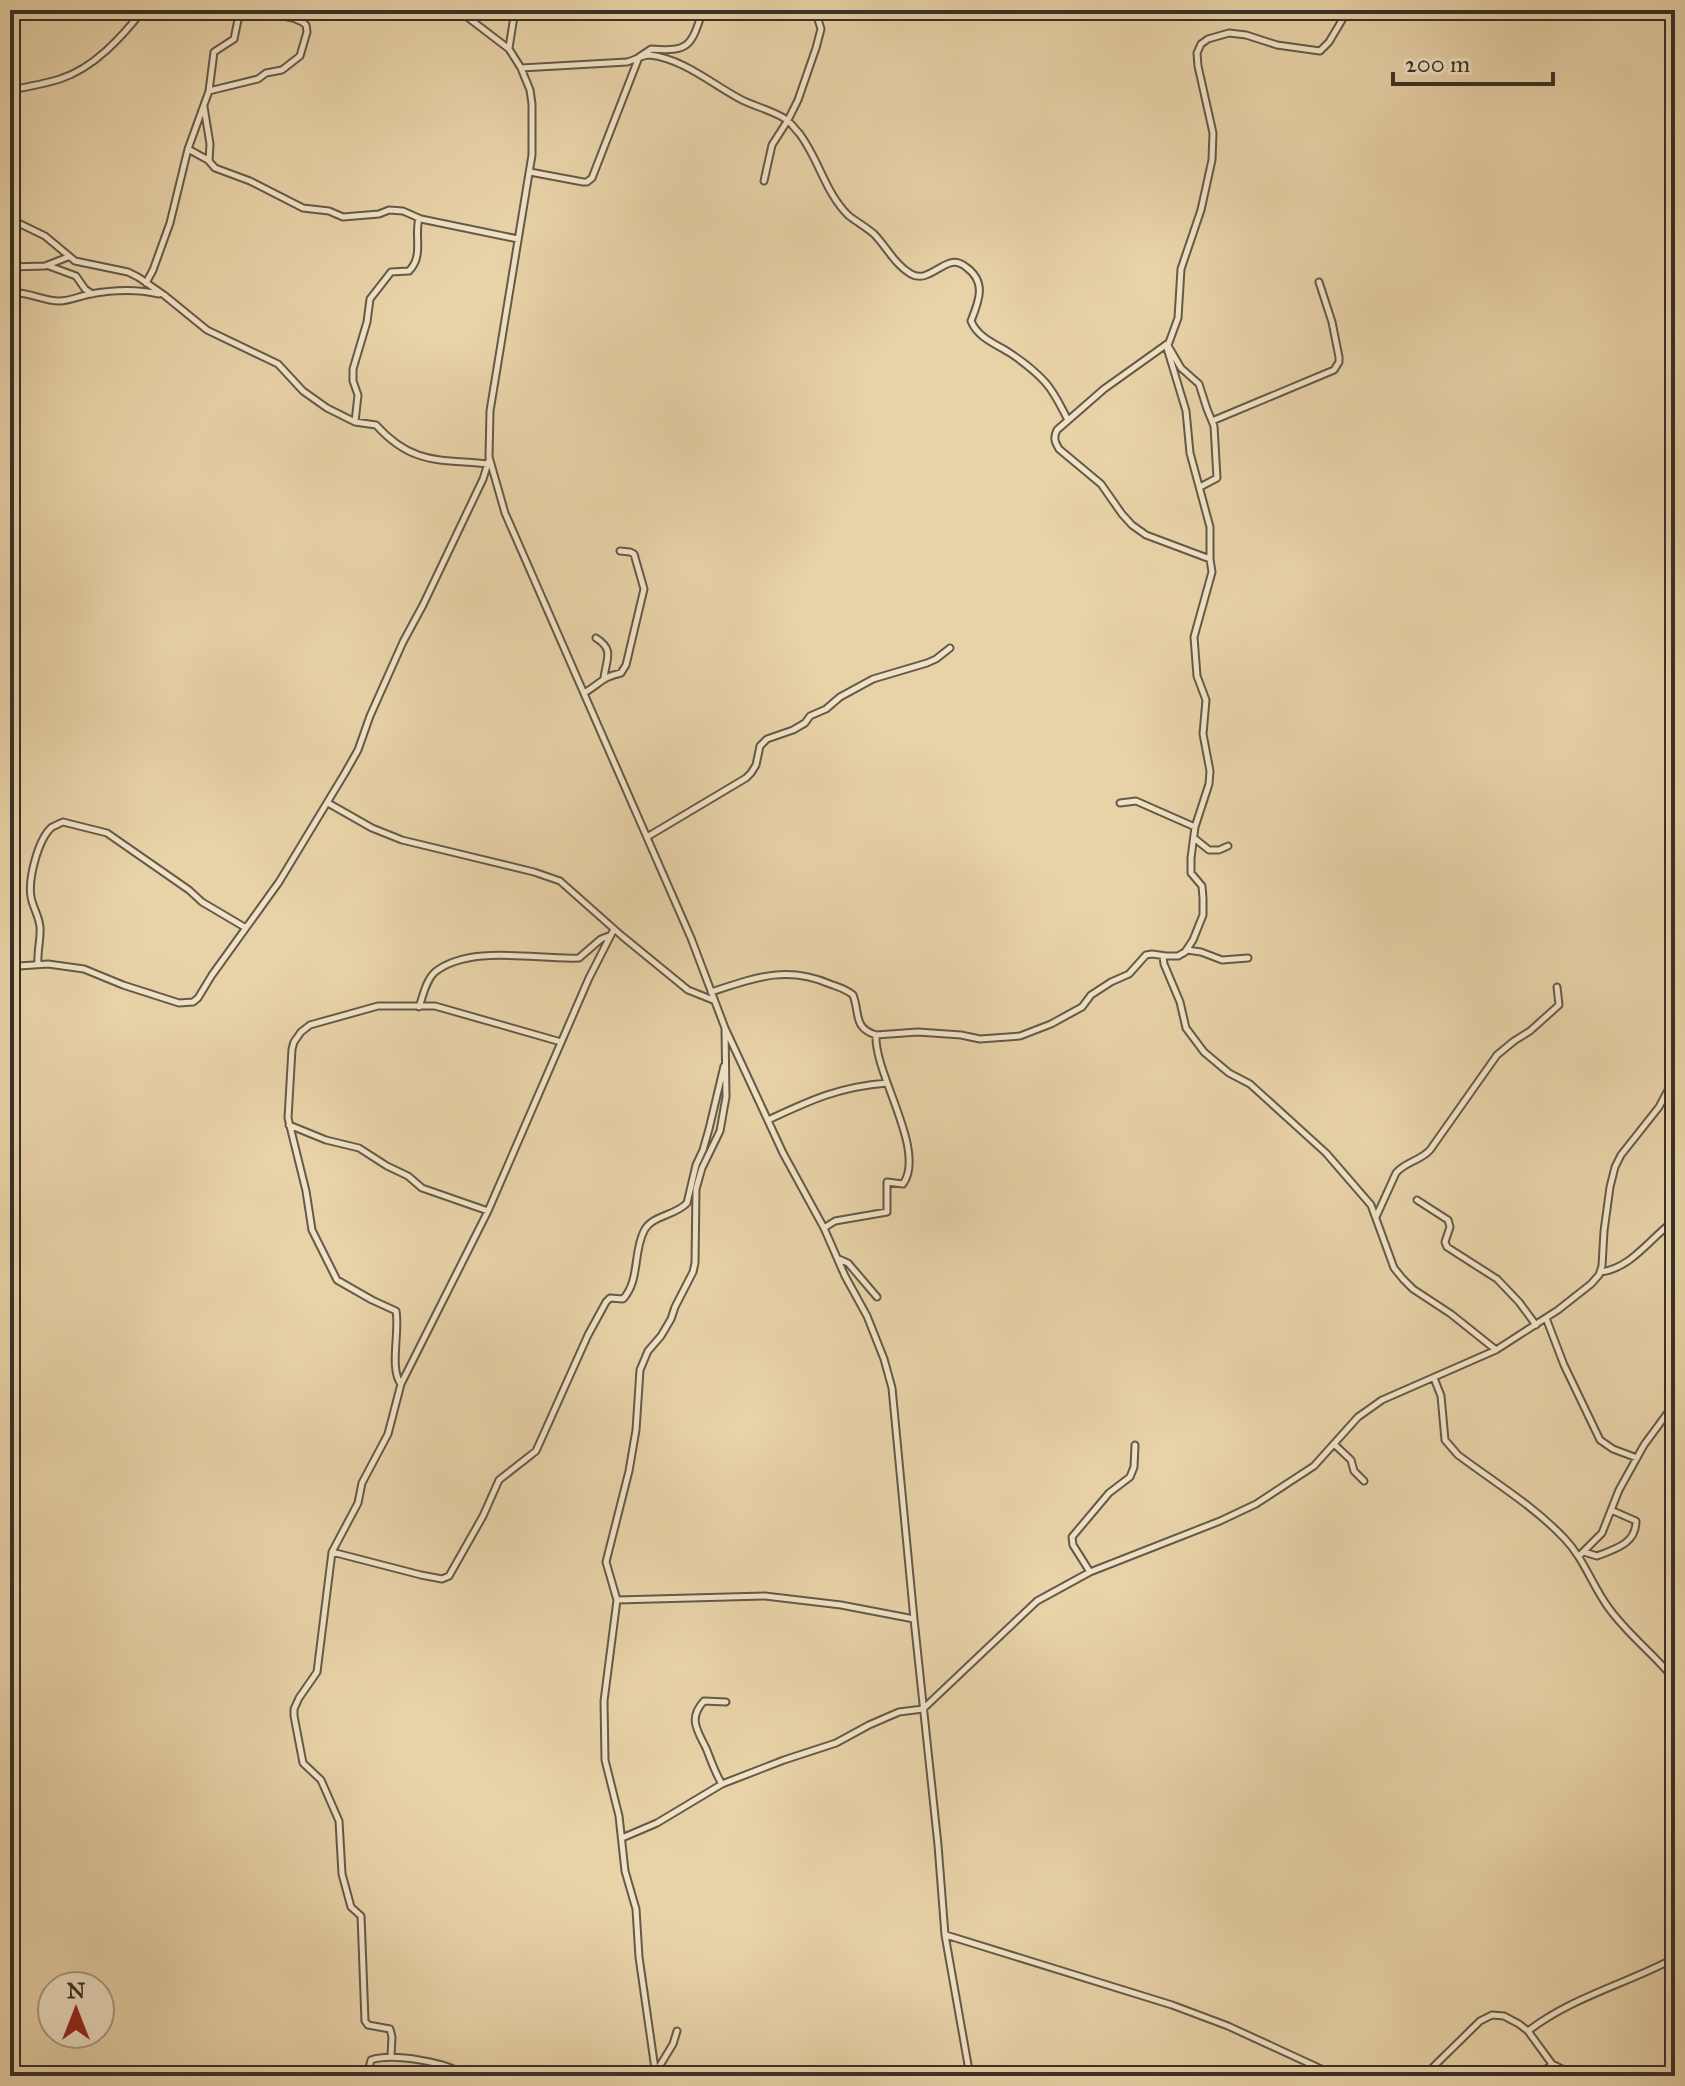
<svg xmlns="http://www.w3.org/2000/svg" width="1685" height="2086" font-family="'IM FELL Great Primer',serif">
<rect width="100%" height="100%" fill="#e8d2a8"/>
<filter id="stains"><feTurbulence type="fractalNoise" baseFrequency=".0025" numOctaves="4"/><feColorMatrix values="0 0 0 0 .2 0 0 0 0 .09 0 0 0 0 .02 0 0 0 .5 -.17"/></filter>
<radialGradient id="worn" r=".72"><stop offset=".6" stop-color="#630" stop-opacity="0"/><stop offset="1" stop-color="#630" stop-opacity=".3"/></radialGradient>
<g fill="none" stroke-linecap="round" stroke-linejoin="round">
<g stroke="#655947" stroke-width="9">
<path id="minor" d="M458,10L509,49L521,68L530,90L532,104V155L490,411L489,457L505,513L691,938L725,1028L783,1153L824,1228L845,1276L867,1316L884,1359L892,1388L914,1619L938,1845L945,1935L970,2076
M509,48L515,10
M521,68L627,62C635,60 642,55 650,55C684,59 713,85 742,100C756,107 774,111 787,120C791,123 795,129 799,133C819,159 825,193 849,216C857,222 866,227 874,234C886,246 895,265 911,274C925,282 937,267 950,263C956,261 961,263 966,267C987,282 979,301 971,321C978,338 996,344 1010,353C1022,361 1035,371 1045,382C1055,393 1061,407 1068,420
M10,90C27,87 44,84 60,79C94,68 122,37 143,10
M209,91L258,79L266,73L282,70L300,56L307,32L306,25L302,22L293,18L252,10
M204,107L210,144L209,161
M188,149L208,160L215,168L250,181L303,208L329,211L343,217L379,214L389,210L403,211L421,219L518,239
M530,172L583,182H587L592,178L639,57L651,49C690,52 691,46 703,10
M764,181L772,145L788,120L798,100L816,48L821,29L815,10
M10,219L45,236L75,261L128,272L138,277L164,295L207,330L278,364L303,391L327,408L355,422L376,425C412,465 439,459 488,464
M49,266L76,276L85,289L92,294
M10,267L45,266L68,257
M146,283L153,270L170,223L188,149L209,91L214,52L234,39L240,10
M10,293C28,291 42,301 59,301C70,301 80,296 90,294C112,290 137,289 159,294
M1212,421L1334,370L1339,362V357L1332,322L1319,282
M355,422L358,395L353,381V369L367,322L370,299L391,272L409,271C424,256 414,236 419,218
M1200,487L1217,478L1214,426L1207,409L1199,384L1181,368L1167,344L1104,389L1057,430C1053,438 1055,442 1059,449L1101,484L1122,514L1132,525L1146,535L1210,559
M596,638C615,650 606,659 604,678
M584,693C600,684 602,677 621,673L626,665L644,589L634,554L630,552L620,551
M328,803L372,828L402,840L534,872L560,881L622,936L688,990L713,1000
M1120,803L1136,801L1195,827
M647,837L746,778L751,773L756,765L760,746L767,739L793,730L805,723L810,716L826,709L840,697L873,679L927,663L936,659L950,648
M1194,838L1209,850H1219L1228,846
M1187,950L1201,952L1222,960L1248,958
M1163,956L1164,964L1180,1002L1186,1028L1204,1052L1229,1073L1250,1084L1326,1153L1371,1205L1394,1268L1403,1279L1413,1289L1451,1314L1496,1350
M10,964L19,966L48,964L84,969L123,985L179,1003L193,1002L198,998L212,975L279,882L345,773L358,750L370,716L403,642L423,605L483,479L489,460
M38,964C37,951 41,939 40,927C39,916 33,908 31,897C28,879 38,839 52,827C53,827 62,822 63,822L107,833L189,890L202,902L246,928
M711,992C754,978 786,965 830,984C838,987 846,989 853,995C860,1013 853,1028 876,1035L918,1032L961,1035L980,1039L1020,1036L1051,1024L1082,1007L1091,995L1111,982L1129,974L1146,955L1152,954L1166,956H1178L1185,952L1193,940L1203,915V898L1202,886L1191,873V858L1195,827L1209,784L1210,771L1203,734L1206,700L1197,676L1194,637L1212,572L1210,559V527L1190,453L1186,411L1167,348L1178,318L1181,269L1201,210L1212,160L1213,133L1198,66L1197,53L1201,44L1208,39L1229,33L1246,35L1277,45L1320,51L1329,42L1348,10
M419,1007C423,996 426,980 435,972C470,944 537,960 579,958L601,939L609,936
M768,1120C811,1100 838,1087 887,1083
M289,1125L326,1140L359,1148L387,1166L408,1176L422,1188L488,1211
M1417,1200L1448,1220L1450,1227L1445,1242L1447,1247L1497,1279L1519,1302L1536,1325
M1376,1217L1396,1173C1405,1162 1420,1161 1430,1150L1497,1055L1514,1041L1530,1031L1559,1005L1557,987
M824,1228L835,1221L887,1212V1182L903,1184C927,1151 874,1074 876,1035
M839,1259L848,1263L877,1297
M1601,1272C1632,1268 1651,1237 1675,1220
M1546,1318L1564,1365L1600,1440L1613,1449L1637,1458
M1434,1378L1441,1396L1445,1440L1458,1455C1494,1482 1534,1506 1565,1539C1584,1559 1592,1585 1608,1607C1627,1634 1654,1654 1675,1680
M401,1384C389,1369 400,1331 396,1311L372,1300L337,1280L312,1230L306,1191L288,1118L292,1049L294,1042L301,1032L310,1025L378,1006H435L561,1042
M1334,1444L1351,1460L1354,1471L1364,1481
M332,1552L421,1575L442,1579L449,1576L483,1516L499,1480L536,1451L588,1335L606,1302L610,1298L623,1299C640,1281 633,1252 644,1231C652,1215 675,1216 687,1203L696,1165L703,1150L709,1129L724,1066
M1584,1552L1597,1556C1615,1549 1636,1544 1636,1521L1611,1510
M1580,1555L1602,1533L1619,1490L1644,1445L1669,1411L1675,1406
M1090,1572L1073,1545L1072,1537L1109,1493L1130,1477L1134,1467L1135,1445
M617,1600L765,1596L841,1605L914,1619
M722,1784C715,1773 711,1760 706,1748C697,1730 688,1718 704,1701L726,1702
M622,1838L657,1823L722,1784L784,1760L836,1743L869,1725L899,1712L923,1709L1037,1601L1090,1572L1220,1521L1256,1504L1314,1466L1358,1417L1382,1400L1496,1350L1558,1310L1591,1284L1599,1275L1602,1266L1604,1231L1610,1187L1615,1167L1621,1155L1659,1107L1675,1077
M946,1935L1172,2005L1228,2026L1330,2073L1341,2076
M1528,2031C1572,1997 1626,1984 1675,1958
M391,2056L392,2037L390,2029L368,2025L365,2021L361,1916L351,1907L342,1874L339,1821L321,1780L303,1763L294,1716V1709L299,1698L317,1672L332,1552L358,1503L362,1483L388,1434L401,1384L488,1211L589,978L614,929
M656,2072L673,2044L677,2031
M367,2076L371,2060C392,2053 450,2062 465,2076
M656,2076L639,1957L636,1909L625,1871L619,1816L605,1760L604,1701L617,1600L606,1562L629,1471L636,1430L640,1370L648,1351L661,1336L671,1319L675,1307L693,1272L695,1263L696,1189L702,1168L720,1131L726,1097L725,1029
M1424,2076L1480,2021L1492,2015L1504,2016L1519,2024L1528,2031L1552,2064L1577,2076
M1539,2076L1552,2064"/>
</g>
<use href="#minor" stroke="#f0e2c6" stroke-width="5"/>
</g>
<rect width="1685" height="2086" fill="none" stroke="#e8d2a8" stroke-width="40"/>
<rect x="12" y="12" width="1661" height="2062" fill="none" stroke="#393127" stroke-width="4"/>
<rect x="20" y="20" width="1645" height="2046" fill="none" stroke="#393127" stroke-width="2"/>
<g transform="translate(76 2010)"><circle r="38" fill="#f0e2c6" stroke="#a79b86" stroke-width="2"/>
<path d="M0-6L14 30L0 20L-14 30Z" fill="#8f2418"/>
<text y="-12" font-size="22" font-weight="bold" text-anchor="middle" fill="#393127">N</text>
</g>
<path d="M1393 72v12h160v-12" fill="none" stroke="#393127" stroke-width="4"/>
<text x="1405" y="72" font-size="24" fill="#393127" stroke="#f0e2c6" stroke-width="6" paint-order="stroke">200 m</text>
<rect width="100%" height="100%" filter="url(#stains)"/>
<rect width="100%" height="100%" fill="url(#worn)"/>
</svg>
